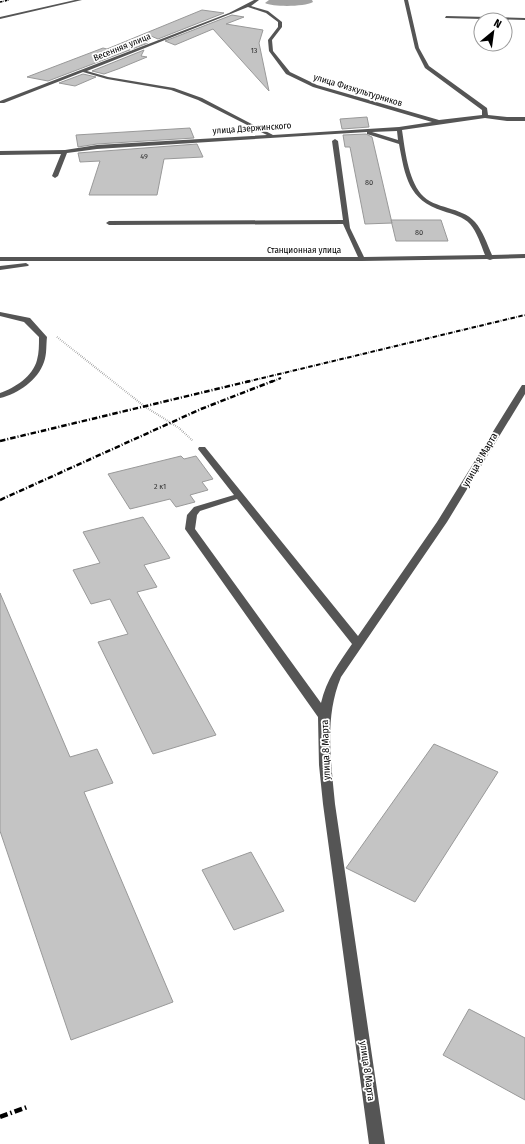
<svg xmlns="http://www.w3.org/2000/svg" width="525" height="1144" font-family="'Fira Sans Condensed',sans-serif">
<rect width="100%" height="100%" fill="#fff"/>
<path fill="#a3a3a3" d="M269,0H312L313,2C304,7 273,7 265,3Z"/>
<path fill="#c4c4c4" stroke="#999" d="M202,10L224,13L158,39L151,36L148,43L48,81L27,77L103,48L107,49Z
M232,15L244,17L226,24L263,30L259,43L269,91L213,29L175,45L165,41Z
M144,50L141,56L147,57L118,69L104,74L92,71Z
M83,74L96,77L75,86L59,83Z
M367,117L369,127L342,129L340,119Z
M190,128L194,138L97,144L78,147L76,135Z
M366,134L372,137L392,223L365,224L350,147H345L343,135Z
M197,144L203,157L164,159L157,195H89L100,161L80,162L78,153Z
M391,220H441L448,241H396Z
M181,456L184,459L196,456L213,479L202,482L208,490L190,495L195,502L176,507L170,499L130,509L108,474Z
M143,517L170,558L144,565L157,587L137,592L216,735L153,754L98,642L128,634L110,599L91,604L73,570L100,563L83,532Z
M0,593L70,757L97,749L113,783L84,792L173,1002L71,1040L0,831Z
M434,744L498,772L415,902L346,868Z
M251,852L284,911L234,930L202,870Z
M469,1009L525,1038V1100L443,1055Z"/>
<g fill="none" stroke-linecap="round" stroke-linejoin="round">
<path stroke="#777" stroke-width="2" stroke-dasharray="0.5 1.5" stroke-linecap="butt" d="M57,337L144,406L179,428L193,441"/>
<path fill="#555" fill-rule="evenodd" d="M75,0H82L0,19V17Z
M254,0H259L251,6L268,11L282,22V27L272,40L273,51L290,72L317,85L439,120L482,115V110L425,68L415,48L404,0H408L419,48L429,66L487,108L488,115L507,117H525V121H507L485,118L402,130C405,150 408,178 421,194C435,210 461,206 475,222C483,231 487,244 492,255L525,254V258L493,259L490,260L487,259L362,261H0V257H358L343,224L109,225L106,223L109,221L343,220L332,141L335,139L338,141L350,228L364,257L485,255C481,245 477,232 470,224C464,217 452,214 443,211C408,200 405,176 399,144L367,134V132L97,149L67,153L58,176L55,178L52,176L61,154L0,155V151L65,150L97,145L267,135L198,100L171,90L107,79L83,72L4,103H0V101L229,13ZM248,7L266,13L278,22V27L268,40L269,51L286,74L313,87L432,122L399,127L273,135L202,98L174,88L108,77L87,71ZM397,131L398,140L372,132Z
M446,16L525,18V20L445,18Z
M26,263L29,265L28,266L0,270V266Z
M0,312L30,318L47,337C46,345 47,354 44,362C38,380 18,394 0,398V393C15,388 33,376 37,360C39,353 39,345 39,337L24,322L0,316Z
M522,385H525V394L447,522L341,677C324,718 331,761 335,804L385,1144H369L323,804L319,765L318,717L185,529L187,515L194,507L234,495L198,449L199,447H205L358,636L437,522ZM237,499L352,644C339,663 326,680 321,703L195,529L197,515L200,511Z"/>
<path stroke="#000" stroke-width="1.5" stroke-dasharray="2.5 1 0.5 1" stroke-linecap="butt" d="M0,2L9,0"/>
<path stroke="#000" stroke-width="2" stroke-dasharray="4.5 1.5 0.5 1.5" stroke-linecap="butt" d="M246,382L525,315
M271,382L281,378"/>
<path stroke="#000" stroke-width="2.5" stroke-dasharray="5.5 2 1 2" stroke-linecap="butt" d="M0,441L250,381
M0,500L201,409L273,381"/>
<path stroke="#000" stroke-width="4.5" stroke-dasharray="8 3 1.5 3" stroke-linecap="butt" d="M0,1117L27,1107"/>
</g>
<g text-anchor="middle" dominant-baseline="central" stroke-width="3.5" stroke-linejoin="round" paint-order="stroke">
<g font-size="8" fill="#313131">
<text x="254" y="50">13</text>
<text x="144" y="156">49</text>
<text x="369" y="182">80</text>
<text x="419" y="232">80</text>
<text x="160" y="486">2 к1</text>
</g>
<g font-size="9" fill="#000" stroke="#fff">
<text transform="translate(122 47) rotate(-22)">Весенняя улица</text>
<text transform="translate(358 90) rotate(17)">улица Физкультурников</text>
<text transform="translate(252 128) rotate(-4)">улица Дзержинского</text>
<text x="304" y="250">Станционная улица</text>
</g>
<g font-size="10" fill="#000" stroke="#fff">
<text transform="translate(480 460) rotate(-60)">улица 8 Марта</text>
<text transform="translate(326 750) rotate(-92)">улица 8 Марта</text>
<text transform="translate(367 1071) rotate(82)">улица 8 Марта</text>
</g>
</g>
<g transform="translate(493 32) rotate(29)"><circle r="19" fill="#ffffff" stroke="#999999"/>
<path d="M0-3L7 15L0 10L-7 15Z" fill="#000000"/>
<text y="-6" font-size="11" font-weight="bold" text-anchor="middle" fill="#000000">N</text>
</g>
</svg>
